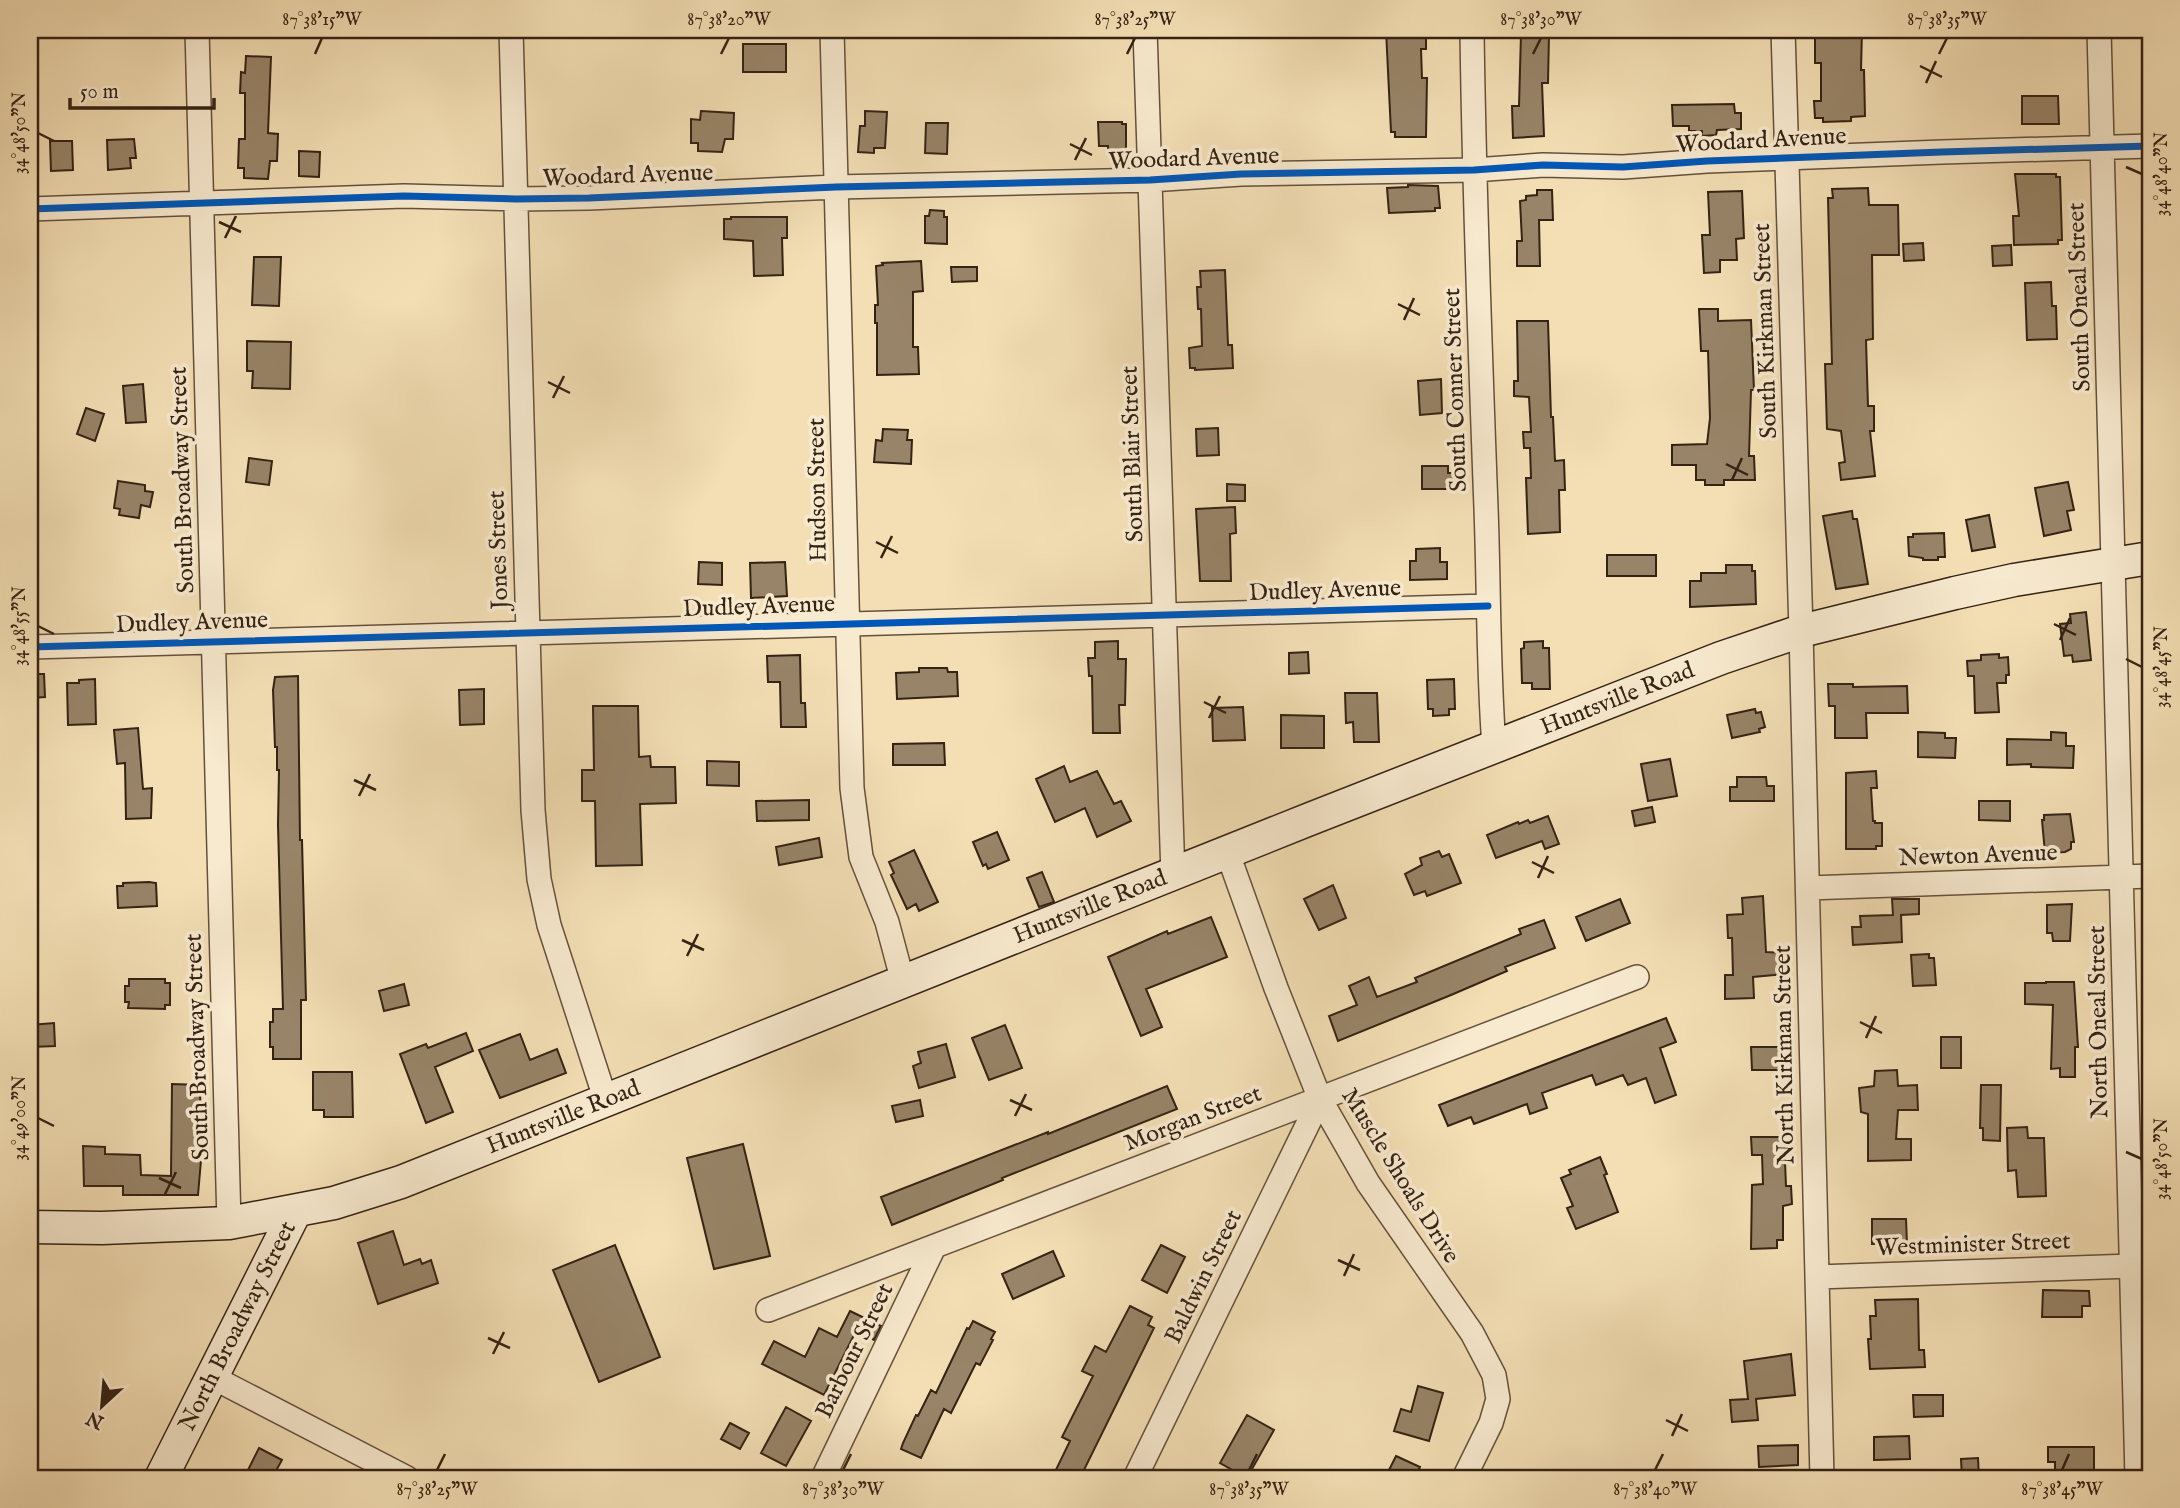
<svg xmlns="http://www.w3.org/2000/svg" width="2180" height="1508" font-family="'IM FELL English',serif">
<rect width="100%" height="100%" fill="#f4dfb5"/>
<filter id="stains"><feTurbulence type="fractalNoise" baseFrequency=".00286" numOctaves="4"/><feColorMatrix values="0 0 0 0 .2 0 0 0 0 .09 0 0 0 0 .02 0 0 0 .5 -.17"/></filter>
<radialGradient id="worn" r=".72"><stop offset=".6" stop-color="#630" stop-opacity="0"/><stop offset="1" stop-color="#630" stop-opacity=".3"/></radialGradient>
<path fill="#988468" stroke="#342214" stroke-width="2" d="M1386,30H1426V49H1421L1422,78H1427L1426,137H1395V132H1391Z
M1815,30H1862L1861,70H1864L1865,116L1851,117V121L1823,122V118H1815L1814,101H1821V63H1815Z
M1521,34L1549,35L1548,83H1542L1544,136L1513,138L1512,106H1519Z
M743,44H786V72H743Z
M246,56L271,57L268,133L278,134L277,161H270L268,179L244,178V168H238L239,139H245V93H240L241,72L245,73Z
M2022,96H2058L2059,124H2022Z
M1734,104L1735,113H1741V129L1717,130L1716,135L1702,136V131H1689V126H1673L1672,105Z
M701,111L734,113L733,139H725L722,152L698,151V143H691V119L700,120Z
M865,111L887,112L885,148H874V153L858,152L860,126H865Z
M1098,122H1122V124H1126V152H1108V146H1099Z
M926,123H948L947,154L925,153Z
M134,139L136,158H130L131,168L108,170L107,140Z
M50,141H72L73,170L51,171Z
M299,151L320,152L319,177L299,176Z
M2015,174H2056V177H2060L2062,240H2058V244L2014,245L2013,216H2019Z
M1408,185L1438,186L1440,208H1435V211L1389,213L1387,188L1408,187Z
M1868,188L1869,205H1898L1899,255H1872L1873,339L1866,340L1868,406H1874V431H1870L1875,476L1841,480L1839,463L1845,462L1841,431L1827,429L1825,364H1832L1828,198H1833L1832,189Z
M1537,190H1552L1553,220H1539L1540,266H1517V241H1522L1520,201L1526,200V196L1537,195Z
M1742,191L1744,238L1736,239L1737,260H1720V272L1704,273L1702,235H1710L1708,192Z
M930,210L944,211V217H947V244L925,243V216H929Z
M731,217H787V238H782L783,275L754,276L753,241L724,239V219H731Z
M1923,243L1924,260L1904,261L1903,244Z
M2011,245L2012,265L1993,266L1992,246Z
M254,257H281L279,306L252,305Z
M921,261L923,291L913,292V347H918L919,374L877,375V323H875V305H878L876,266L883,265L882,263Z
M951,267H977V281L952,282Z
M1225,270L1228,345H1232L1233,368L1195,370V368H1190L1189,348L1202,346L1201,309H1198L1197,287H1201L1200,271Z
M2051,282L2052,306H2056L2057,339L2027,340L2025,283Z
M1699,309H1718V321L1751,320L1754,390H1751L1749,456H1754L1755,480H1724V485H1705V480H1696V465H1672V445L1707,444L1710,418L1708,351H1701Z
M1517,321H1548L1551,417H1553L1555,461L1564,460L1565,490H1559L1560,532L1528,534L1526,478H1531L1530,448H1524L1523,432H1531L1529,397L1514,396V381H1518Z
M247,341L291,342L290,389L252,388L253,371H247Z
M1441,379L1442,413L1420,415L1418,381Z
M143,384L146,422L126,423L123,386Z
M86,408L104,414L95,441L77,434Z
M1218,428L1219,455L1197,456L1196,429Z
M883,429L908,430L907,440H912L911,464L874,462L876,440L882,441Z
M249,458L272,461L269,485L246,482Z
M1422,466H1448V473H1453V489H1422Z
M118,481L145,485V491L153,492L150,507L141,505L139,518L119,515L120,509L114,508Z
M2068,482L2074,510L2067,511L2071,530L2044,536L2035,488Z
M1227,484L1245,485V501H1227Z
M1235,507L1236,533L1230,534L1231,581H1200L1196,509Z
M1852,511L1853,519H1857L1868,584L1836,589L1823,516Z
M1989,515L1995,547L1972,551L1966,520Z
M1944,533L1945,557H1938V560H1923V558L1909,556L1908,537H1913V534Z
M1440,548V562H1447V579L1410,580V561H1416V549Z
M1607,555H1656V576H1607Z
M699,562L722,563V585L698,584Z
M785,562L787,596L751,598L750,563Z
M1726,565H1752V571H1755L1756,604L1690,607V581H1701V573H1726Z
M2086,612L2091,660L2073,662L2072,655L2064,656L2060,624L2071,623L2070,614Z
M1118,641V659H1126L1125,705H1119L1120,733H1093L1092,676H1089L1088,658H1095V642Z
M1543,641V648H1549L1550,689H1532V683H1522L1521,649L1524,648V642Z
M1308,652L1309,673L1289,674V653Z
M1999,654V658L2008,657L2009,675H2006V683H1997L1999,712L1975,713L1974,676H1968L1967,661L1981,660V655Z
M800,655L801,703H805L806,727H781L780,682H768L767,656Z
M919,668H947L948,672H957L958,696L897,699L896,673L919,672Z
M30,674H44L45,697L30,698Z
M298,676L300,840H302L306,1000H301V1059H273V1047H270V1022H273V1009H283L278,825L279,770H277V747H275L273,690L275,677Z
M95,679L96,724L68,725L67,683H79V680Z
M1454,679L1455,709H1449V715L1433,716V709H1428L1427,680Z
M1828,684H1853V687L1907,686L1908,713H1866L1867,738H1835V706H1829Z
M484,689V724L460,725L459,690Z
M1345,693H1377L1379,742H1354L1353,722L1346,723Z
M593,706H638L639,757L650,756L651,767H675L676,803L640,804L642,865L596,866L595,801H582V770H594Z
M1243,707L1245,740L1213,741L1212,708Z
M1755,709L1756,713L1761,712L1765,727L1759,729L1760,732L1732,738L1727,715Z
M1281,715L1324,716V748H1281Z
M138,728L143,789L152,788L151,818L126,819L125,763L117,764L114,730Z
M1918,732L1945,733V738H1956L1955,758L1918,757Z
M2051,732L2066,733V746H2074L2073,768L2031,767V764L2007,765V739L2051,740Z
M944,743L945,765H893V744Z
M1670,759L1677,796L1648,801L1641,764Z
M707,761L739,762V786L707,785Z
M1064,766L1070,782L1097,771L1114,804L1121,801L1131,821L1097,837L1085,808L1055,822L1036,779Z
M1876,771L1877,788H1871L1873,821H1875V823H1882V846H1876V849H1846V773Z
M1737,777H1766L1767,786H1774V801H1730V787H1737Z
M809,800V820L757,821L756,801Z
M1979,801H2010V821L1979,820Z
M1652,807L1655,822L1635,826L1632,811Z
M2070,814L2074,842H2071V849L2065,852L2045,853L2042,820H2044V815Z
M1548,816L1559,844L1545,849L1542,841L1496,858L1487,835L1518,822L1519,824L1528,820L1530,823Z
M997,832L1009,860L988,869L986,864L983,866L973,842Z
M819,838L822,857L779,865L776,847Z
M914,850L938,902L919,911L916,904L907,909L891,875L894,873L889,862Z
M1439,851L1442,857L1449,854L1461,883L1427,896L1425,891L1414,895L1405,874L1422,865L1420,858Z
M1042,872L1054,902L1039,907L1027,878Z
M149,882L156,883L157,906L118,908L117,886H123V883Z
M1333,885L1346,918L1319,930L1304,899Z
M1763,896L1766,952L1786,953V974L1753,977L1754,998L1725,999V975H1733L1732,938H1728L1727,915L1743,914L1742,898Z
M1620,899L1630,923L1586,941L1576,917Z
M1892,899H1919V914L1901,915L1902,942L1853,945L1852,927H1861L1860,916L1893,915Z
M2072,904L2070,941H2053L2052,933H2047V905Z
M1211,917L1227,957L1146,989L1162,1027L1141,1036L1108,957L1167,931L1168,934Z
M1544,920L1555,948L1505,967L1507,971L1451,995L1338,1041L1329,1016L1357,1005L1349,986L1369,977L1377,997L1417,982L1415,978L1521,934L1519,929Z
M1929,954V958H1934L1936,985L1913,986L1911,955Z
M129,979H165V983H170V1005H165V1009L128,1008L129,1002H125V986H129Z
M2046,982H2074L2078,1047H2075V1077H2060V1068L2051,1069L2053,1005L2025,1004V983H2046Z
M404,984L409,1005L384,1011L379,991Z
M1666,1018L1676,1042L1660,1048L1676,1095L1655,1103L1646,1078L1628,1085L1623,1075L1596,1085L1592,1075L1542,1093L1547,1108L1530,1114L1527,1104L1474,1124L1471,1117L1448,1126L1439,1105Z
M54,1023L55,1046L32,1047L30,1025Z
M1005,1025L1022,1068L989,1080L972,1038Z
M466,1033L473,1051L435,1067L453,1112L426,1123L400,1054L426,1044L428,1048Z
M520,1034L530,1060L557,1049L566,1073L500,1098L479,1050Z
M1941,1037H1961V1068H1941Z
M946,1044L955,1077L919,1088L913,1066L921,1063L918,1052Z
M1751,1047H1782V1070H1752Z
M1897,1070L1898,1086L1917,1085L1918,1110H1898L1896,1139H1911V1160L1868,1161V1114L1861,1112L1859,1088L1874,1086L1875,1071Z
M313,1072H352L353,1117H324V1110H313Z
M172,1084L200,1085L201,1160L198,1195H123V1186H84L83,1146L105,1147V1154L140,1155L141,1175L171,1176Z
M1981,1085H2001L2000,1141L1983,1140V1128H1980Z
M1167,1086L1177,1109L1002,1178L1003,1180L892,1225L881,1197L1048,1132V1134Z
M920,1100L923,1116L896,1122L892,1106Z
M2027,1127L2028,1138H2044L2046,1196L2018,1197L2016,1170L2008,1171L2007,1128Z
M1751,1137H1784L1786,1186H1791L1792,1204L1783,1206V1240H1777V1248L1751,1249L1752,1185L1763,1184L1762,1155H1752Z
M743,1144L770,1256L714,1269L687,1158Z
M1600,1157L1607,1174L1604,1175L1618,1212L1576,1229L1567,1208L1573,1206L1561,1178L1571,1174L1569,1170Z
M1872,1219H1906L1907,1243L1872,1244Z
M393,1231L404,1265L420,1259L422,1264L431,1260L438,1283L378,1304L358,1243Z
M615,1245L660,1357L599,1382L553,1270Z
M1161,1245L1185,1257L1167,1293L1142,1280Z
M1053,1251L1064,1276L1013,1299L1002,1274Z
M2043,1290L2089,1291L2090,1306H2082V1317H2042Z
M1918,1299L1919,1350H1924L1925,1367L1870,1369L1868,1339H1871L1870,1316H1876L1875,1300Z
M1130,1306L1152,1317L1148,1325L1154,1328L1080,1478H1052L1070,1441L1062,1437L1093,1376L1082,1371L1095,1346L1106,1352Z
M850,1311L881,1326L874,1340L856,1331L824,1395L762,1364L774,1341L805,1357L819,1328L837,1337Z
M973,1321L995,1332L991,1339L993,1340L980,1365L976,1363L951,1413L944,1409L921,1458L901,1449L903,1443L916,1415L918,1416L931,1390L936,1393L967,1328L969,1329Z
M1791,1354L1795,1395L1756,1399L1758,1420L1732,1422L1730,1400L1748,1399L1744,1361Z
M1418,1386L1443,1393L1429,1441L1394,1431L1401,1409L1411,1412Z
M1913,1395H1943V1416L1914,1417Z
M786,1407L811,1421L786,1466L761,1453Z
M1247,1415L1274,1430L1247,1478L1220,1463Z
M730,1423L749,1433L740,1449L721,1439Z
M1909,1436L1910,1459L1874,1460V1437Z
M1798,1445V1465L1759,1467L1758,1446Z
M2048,1447H2094V1473H2091V1478H2055V1462H2048Z
M259,1448L282,1460L272,1478H244Z
M1396,1456L1420,1467L1415,1478H1385Z
M1978,1458L1979,1478H1962L1961,1459Z"/>
<g fill="none" stroke-linecap="round" stroke-linejoin="round">
<g stroke="#64513c" stroke-width="26">
<path id="minor" d="M197,30L229,1223
M511,30L533,810L539,879L549,925L606,1101
M832,30L852,788L861,857L887,922L903,982
M1145,30L1173,876
M1472,30C1474,189 1480,349 1486,508C1489,588 1488,667 1494,747
M1783,30L1801,631L1822,1478
M2099,30L2137,1478
M30,209L404,196L516,199L589,198L836,187L1150,180L1241,174L1474,170L1543,165L1623,167L1707,161L1942,152L2150,146
M30,647L1488,606
M1228,854L1276,988L1320,1099L1368,1183L1472,1333L1494,1375L1498,1399L1491,1423L1464,1478
M1808,888L2150,876
M1817,1277L2131,1266
M768,1310L1637,977
M212,1377L407,1478
M823,1478L934,1247
M1135,1478L1320,1099"/>
</g>
<g stroke="#342214" stroke-width="35">
<g id="secondary">
<path id="s1" d="M30,1227L102,1228L229,1223L334,1203L401,1182L1310,819L1721,658L1801,631L1955,593L2014,580L2150,558"/>
<path id="s2" d="M161,1478L295,1212"/>
</g>
</g>
<use href="#minor" stroke="#f8eacf" stroke-width="23"/>
<use href="#secondary" stroke="#f8eacf" stroke-width="32"/>
<g stroke="#f8eacf" stroke-width="11">
<path id="cycleway" d="M30,209L404,196L516,199L589,198L836,187L1150,180L1241,174L1474,170L1543,165L1623,167L1707,161L1942,152L2150,146
M30,647L1488,606"/>
</g>
<use href="#cycleway" stroke="#0057b8" stroke-width="7"/>
</g>
<path fill="none" stroke="#342214" stroke-width="2.5" d="M315,54L322,38M721,54L729,38M1127,54L1135,38M1533,54L1541,38M1939,54L1947,38M1920,66L1942,77M1926,83L1936,61M38,133L54,141M1070,144L1092,155M1075,160L1086,138M2126,167L2142,174M219,222L241,232M225,238L236,216M1398,304L1420,315M1404,320L1414,298M548,382L570,393M553,398L564,376M1726,464L1748,475M1732,480L1742,458M876,542L898,553M881,558L892,536M2054,624L2076,635M38,626L54,634M2060,640L2070,618M2126,659L2142,667M1204,702L1226,713M1209,718L1220,696M354,780L376,790M359,796L370,774M1532,862L1554,873M1538,878L1548,856M682,940L704,950M687,956L698,934M1860,1022L1882,1033M1866,1038L1876,1016M1010,1100L1032,1110M1015,1116L1026,1094M38,1118L54,1126M2126,1152L2142,1159M159,1178L181,1188M165,1194L176,1172M1338,1260L1360,1270M1344,1276L1354,1254M488,1338L510,1348M493,1354L504,1332M1666,1420L1688,1431M1672,1436L1682,1414M437,1470L445,1454M843,1470L851,1454M1249,1470L1257,1454M1655,1470L1663,1454M2062,1470L2069,1454"/>
<g text-anchor="middle" dominant-baseline="central" stroke-width="7" stroke-linejoin="round" paint-order="stroke">
<g font-size="24" fill="#342214" stroke="#f8eacf">
<text transform="translate(1761 141) rotate(-3)">Woodard Avenue</text>
<text transform="translate(1194 159) rotate(-2)">Woodard Avenue</text>
<text transform="translate(628 176) rotate(-2)">Woodard Avenue</text>
<text transform="translate(2080 297) rotate(-92)">South Oneal Street</text>
<text transform="translate(1766 331) rotate(-92)">South Kirkman Street</text>
<text transform="translate(1456 390) rotate(-92)">South Conner Street</text>
<text transform="translate(1133 454) rotate(-92)">South Blair Street</text>
<text transform="translate(183 480) rotate(-92)">South Broadway Street</text>
<text transform="translate(818 490) rotate(-91)">Hudson Street</text>
<text transform="translate(499 550) rotate(-92)">Jones Street</text>
<text transform="translate(1325 591) rotate(-2)">Dudley Avenue</text>
<text transform="translate(759 607) rotate(-2)">Dudley Avenue</text>
<text transform="translate(192 623) rotate(-2)">Dudley Avenue</text>
<text stroke="none"><textPath href="#s1" startOffset="1685">Huntsville Road</textPath></text>
<text transform="translate(1978 856) rotate(-2)">Newton Avenue</text>
<text stroke="none"><textPath href="#s1" startOffset="1118">Huntsville Road</textPath></text>
<text transform="translate(2099 1022) rotate(-91)">North Oneal Street</text>
<text transform="translate(198 1047) rotate(-92)">South Broadway Street</text>
<text transform="translate(1785 1055) rotate(-91)">North Kirkman Street</text>
<text stroke="none"><textPath href="#s1" startOffset="551">Huntsville Road</textPath></text>
<text transform="translate(1193 1119) rotate(-21)">Morgan Street</text>
<text transform="translate(1400 1176) rotate(58)">Muscle Shoals Drive</text>
<text transform="translate(1973 1245) rotate(-2)">Westminister Street</text>
<text transform="translate(1204 1277) rotate(-64)">Baldwin Street</text>
<text stroke="none"><textPath href="#s2" startOffset="170">North Broadway Street</textPath></text>
<text transform="translate(855 1351) rotate(-64)">Barbour Street</text>
</g>
</g>
<rect width="2180" height="1508" fill="none" stroke="#f4dfb5" stroke-width="77"/>
<g transform="translate(102 1406) rotate(206)" stroke="#f8eacf" stroke-width="5" paint-order="stroke">
<path d="M0-5L12 26L0 18L-12 26Z" fill="#342214"/>
<text y="-10" font-size="19" font-weight="bold" text-anchor="middle" fill="#342214">N</text>
</g>
<path d="M70 98v10h144v-10" fill="none" stroke="#342214" stroke-width="3.5"/>
<text x="80" y="98" font-size="21" fill="#342214" stroke="#f8eacf" stroke-width="5" paint-order="stroke">50 m</text>
<rect x="38" y="38" width="2104" height="1432" fill="none" stroke="#342214" stroke-width="2.5"/>
<g font-size="18" text-anchor="middle" fill="#342214">
<text x="322" y="25">87°38'15"W</text>
<text x="729" y="25">87°38'20"W</text>
<text x="1135" y="25">87°38'25"W</text>
<text x="1541" y="25">87°38'30"W</text>
<text x="1947" y="25">87°38'35"W</text>
<text transform="translate(19 133) rotate(-90)" y="6">34°48'50"N</text>
<text transform="translate(2161 174) rotate(-90)" y="6">34°48'40"N</text>
<text transform="translate(19 626) rotate(-90)" y="6">34°48'55"N</text>
<text transform="translate(2161 667) rotate(-90)" y="6">34°48'45"N</text>
<text transform="translate(19 1118) rotate(-90)" y="6">34°49'00"N</text>
<text transform="translate(2161 1159) rotate(-90)" y="6">34°48'50"N</text>
<text x="437" y="1495">87°38'25"W</text>
<text x="843" y="1495">87°38'30"W</text>
<text x="1249" y="1495">87°38'35"W</text>
<text x="1655" y="1495">87°38'40"W</text>
<text x="2062" y="1495">87°38'45"W</text>
</g>
<rect width="100%" height="100%" filter="url(#stains)"/>
<rect width="100%" height="100%" fill="url(#worn)"/>
</svg>
